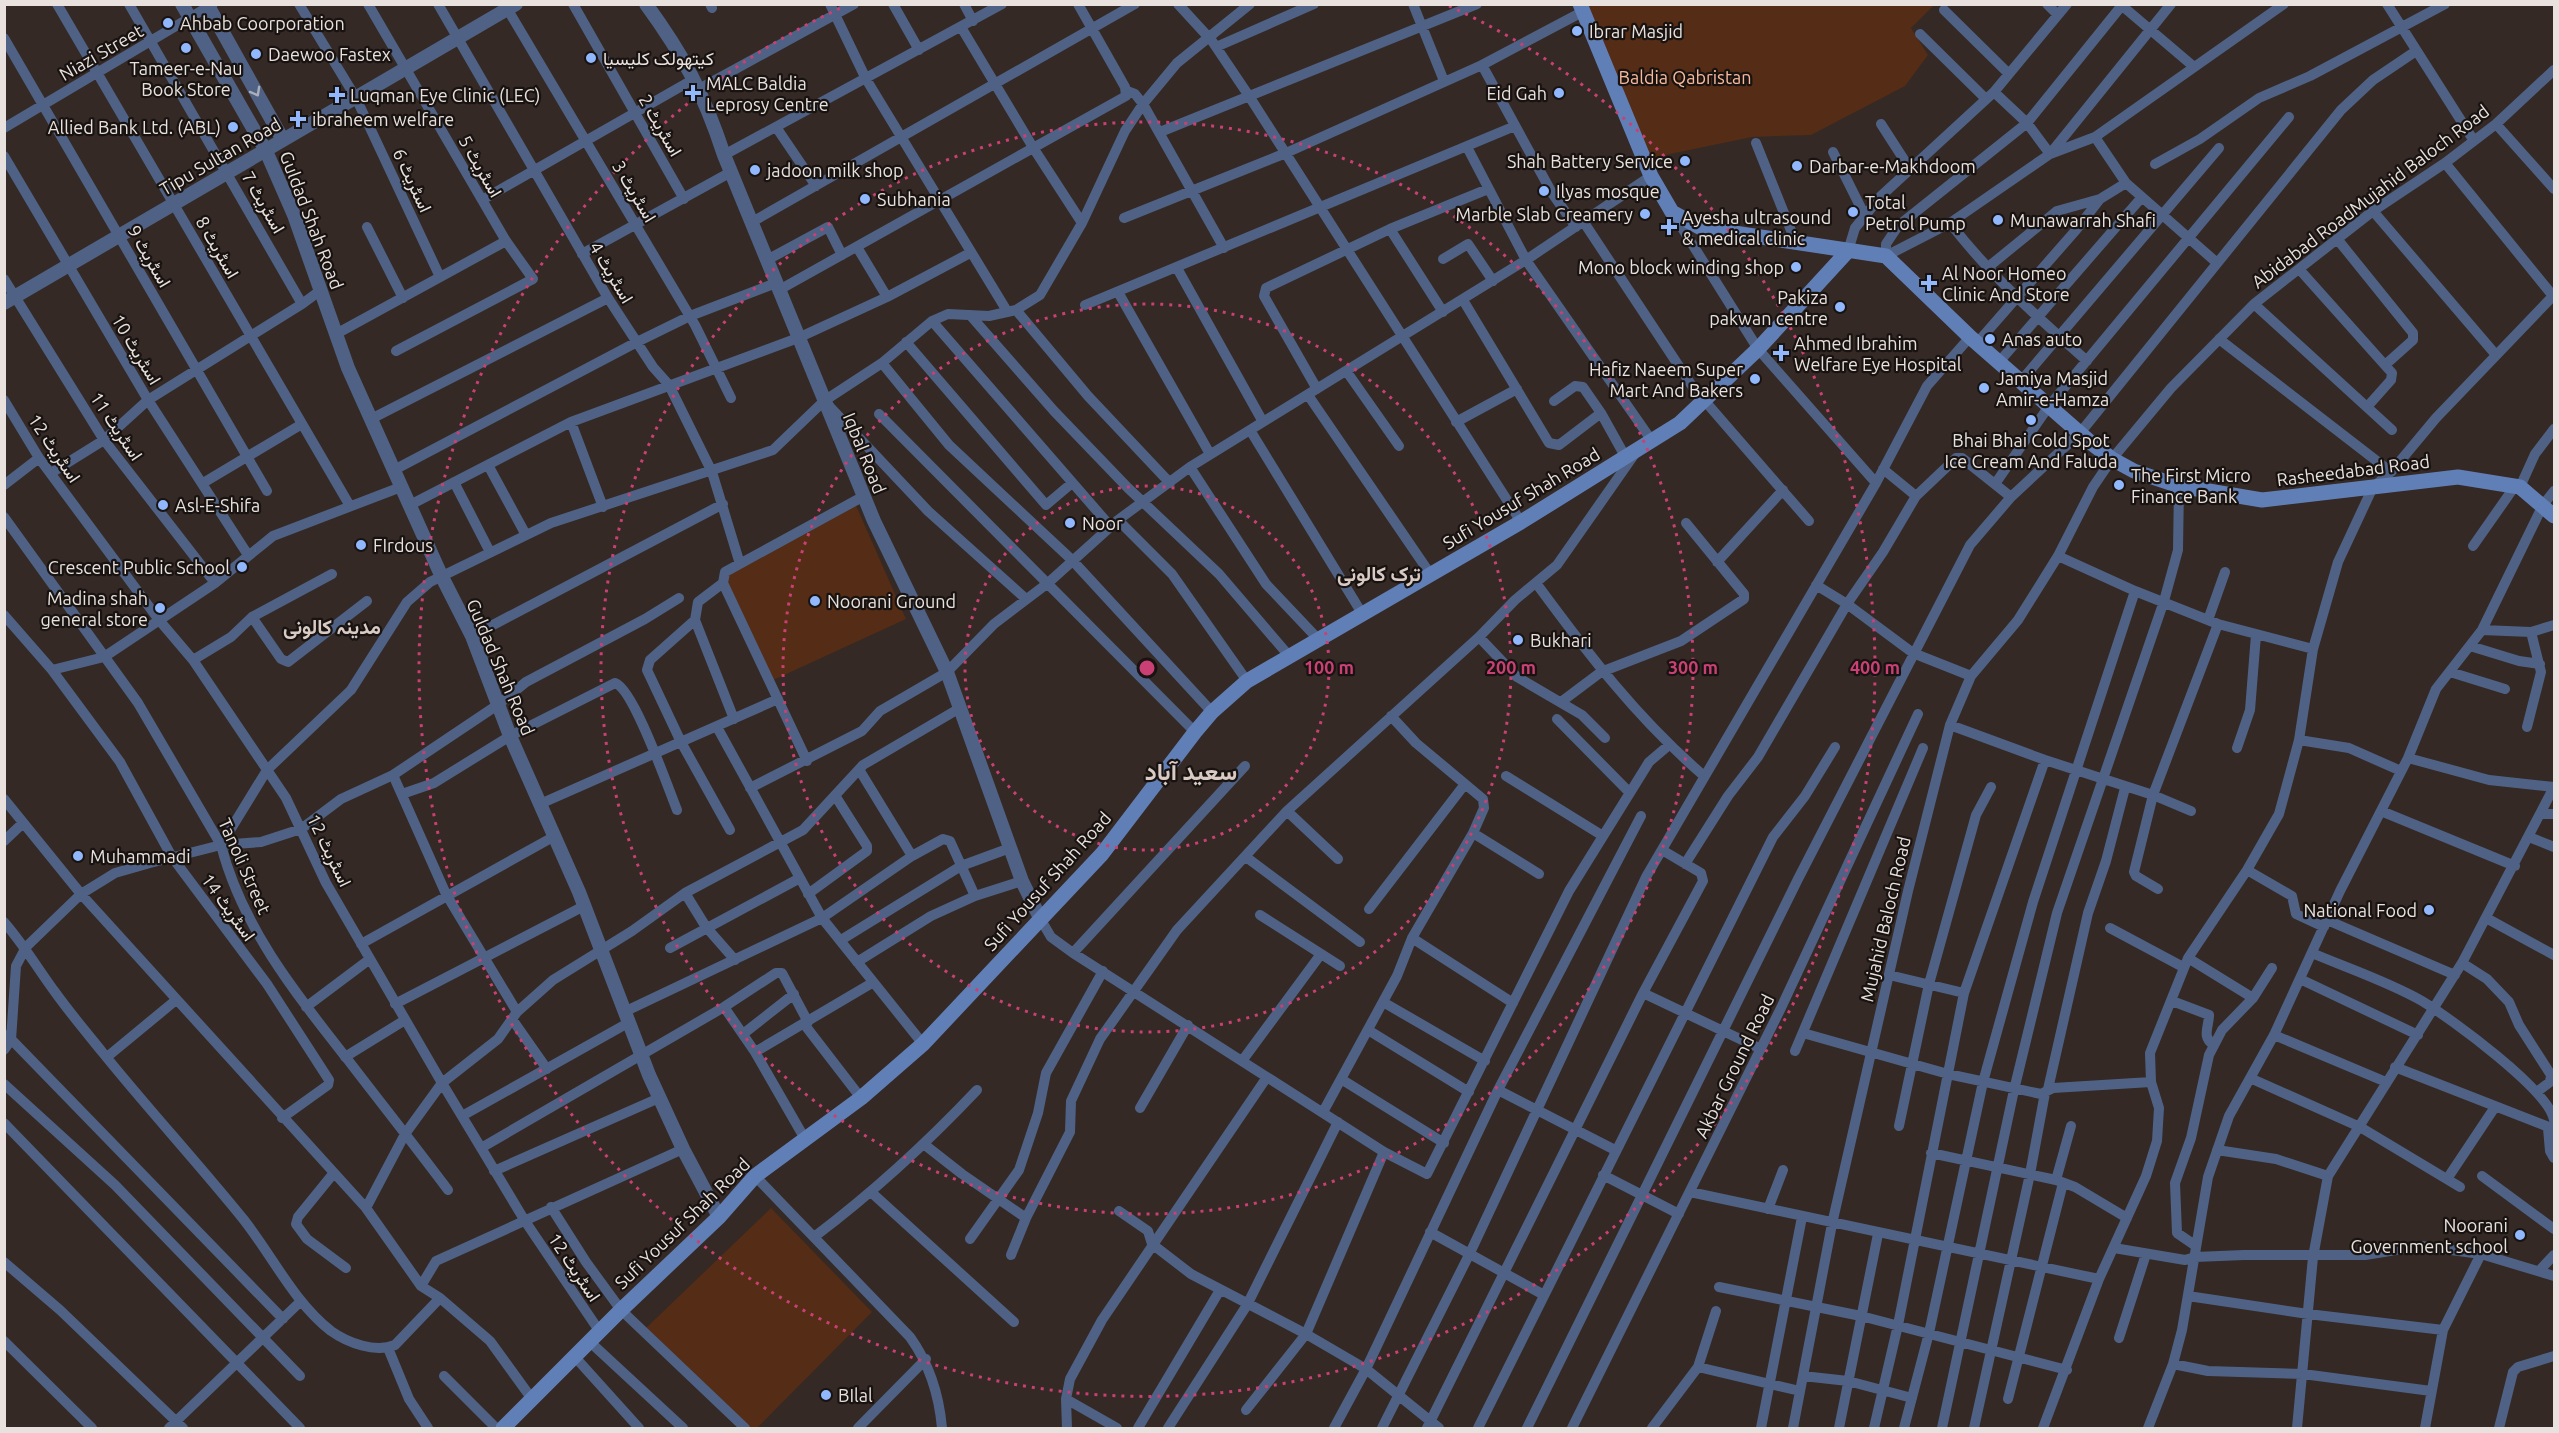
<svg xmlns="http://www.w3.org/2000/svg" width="2559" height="1433" font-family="Ubuntu,Vazirmatn,sans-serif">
<rect width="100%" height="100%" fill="#342924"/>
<path fill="#552c15" d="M1577,5H1934L1911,28L1928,55L1905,86L1811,135L1752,137L1641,160Z
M854,501L906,619L769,682L723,583L725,572Z
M771,1208L872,1312L757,1428H751L646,1328Z"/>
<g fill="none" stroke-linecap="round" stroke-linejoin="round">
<path stroke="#4f6285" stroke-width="10" d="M57,4L350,506
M129,4L302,304L321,290
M299,4L356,98L440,277
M368,4L506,241L533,279L396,351
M438,4L608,298L653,367L669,385L712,472L740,564
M573,4L684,199
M710,4L712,8
M830,4L866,79L1007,311
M893,4L919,50
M964,4L973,21
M1178,4L1212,41L1249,96L1521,522
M1413,4L1444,81
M2047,4L2058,15
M2120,4L2193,66
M2123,4L2027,123L1898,226L1886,244V256L1950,223L2050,154L2095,137L2284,4
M2387,4L2474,141
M505,5L695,325L731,398
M1944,10L2009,74
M961,27L1034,149L1082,223
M1920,34L1986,99
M4,38L267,491
M1216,47L1314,4
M1482,65L1552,193L1576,227
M699,89L854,4
M1127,91L1135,94L1143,104L1224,248
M1994,92L2027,123L2050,154L2171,4
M1881,124L1910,169
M2496,124L2554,189
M776,127L816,186
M4,128L213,4
M1160,132L1477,4
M2095,137L2126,183L2216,262
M1756,143L1796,243
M1467,147L1526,260L1652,441
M1833,152L1865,216
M724,155L1002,4
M4,156L148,400L248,555
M2445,163L2553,296
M2155,164L2200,139L2259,98L2310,76L2445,4
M482,200L694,79
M2373,211L2496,355
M1674,215L1758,349L1876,483
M1124,218L1286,153L1482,65L1584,11
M1583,221L1702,401
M752,222L1135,4
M1950,223C1990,275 2038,318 2087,361
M367,227L403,298
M1390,229L1443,312
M2338,240L2413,333V340L2385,365
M857,247L887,297
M1848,251L1855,228L1881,196L1994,92L2067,4
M582,254L731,172
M1443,259L1468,244L1493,281
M767,260L828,227L842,255
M1177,268L1263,422
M1987,268L2057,211L2100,199L2126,183
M2299,269L2392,373L2391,380L2367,407
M4,279L104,440L215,583
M779,290L1126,96L1125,87L1078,4
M1118,292L1210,454
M1463,300L1549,443L1559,445L1601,413
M2254,304L2392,430
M1085,305L1515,126
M1016,310L1088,396L1170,483
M970,315L1054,411L1128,488L1219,574L1290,657
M932,321L1111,527
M336,334L506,241
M2219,339L2391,472
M906,342L1046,505L1072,483
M1977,343L2076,230L2100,199
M1999,362L2142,197
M882,363L949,445L1072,560L1212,712
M1347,372L1399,446
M2021,381L2219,148
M1317,389L1264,296L1266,288L1390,229L1488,189
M1308,395L1431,575
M4,400L39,458L159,620L193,660L286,798L326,883L442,1083L525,1221L600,1332
M1704,400L1809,521
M1554,401L1575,386L1583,387L1601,413L1626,458
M829,406L928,511L1026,599
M879,414L1195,732
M371,419L608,298
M571,422L603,507
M1456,422L1517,389
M1250,430L1363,615
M488,465L526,535
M1190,467L1266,584L1319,640
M1883,469L1916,496
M394,470L637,342L690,316L776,283
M51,473L104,440L148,400L302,304
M454,482L490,552
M203,483L302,424
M1995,484L2049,406L2289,117
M4,485L39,458
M2520,487L2535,454L2554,429
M410,505L571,422L798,338L887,297L970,253
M4,517L138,703L221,845C242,927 296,994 348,1060C381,1103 415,1146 448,1190
M1118,520L1172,574L1247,681
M2473,546L2515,486
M2058,556L2135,591L2218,624L2313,649
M1717,562L1783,490
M723,583L698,602L695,620L734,719
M1536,583C1589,655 1636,717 1704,776
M1816,585L1847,604L1913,653L1971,676
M4,615L52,670L120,762L172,857L267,984L329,1080L328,1085L282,1118
M252,617L281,659L288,662L367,601
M695,620L650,660L647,670L681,742L730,830
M2208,620L2225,572
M2482,630L2531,632L2554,625
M472,636L723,504
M1479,637L1517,677L1582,715L1605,738
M2470,646L2519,661L2540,664
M193,660L231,637L252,617L332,574
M52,670L104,657L215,583L273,536L401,487
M2450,672L2505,689
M1561,702L1601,672L1681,641L1744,599V594L1686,523
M1557,719L1630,793
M1950,725L2045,760L2153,795L2218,624
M717,727L822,918L923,1044
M2527,727L2541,672L2531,632
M2299,740L2349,748L2401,771
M2237,748L2250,710L2256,635
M2408,758L2489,780L2554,787
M807,761L723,583L725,572L864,496
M860,771L912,856
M393,775L446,894L517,1012
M1506,776L1603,836
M750,788L862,731L880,711L947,672L994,624L1048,583L1118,520L1190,467L1526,260L1651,176
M402,794L434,783L510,736L615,683C634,689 668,788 677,810
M4,799L81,894L366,1208L421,1286L440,1298L490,1341L532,1399
M540,804L778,699
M1287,811L1338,859
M2381,811L2515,866
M2541,814H2554
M1473,833L1539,874
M2529,837L2554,847
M4,841L23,823
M221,845L267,770L351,690L407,602L430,582L551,523L773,450L824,401L882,363L932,321L948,314L989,316L1016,310L1040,295L1082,223L1125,131L1143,104L1177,63L1250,4
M1246,857L1360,942
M1685,864L1728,796L1758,757L1847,604L1883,552L1916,496L1956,458H1962L2011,497
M2247,870L2292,896L2296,914L2324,927
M2158,889L2136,876L2134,872L2153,795L2191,811
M685,893L706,927L735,960
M808,894L867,851V846L836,797
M1369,909L1465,784
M1260,915L1340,966
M2488,919L2554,955
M1041,920L1051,937L1073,953L1384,1152L1427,1174L1569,891L1649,762L1669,745
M2327,920L2455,975
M4,922C24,945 38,969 55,992C70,1013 87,1033 103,1053C149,1110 198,1163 244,1220C273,1257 294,1302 331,1331C348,1343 375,1353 395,1345L440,1298
M2110,928L2183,967
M1412,938L1513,1003
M841,940L961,866L1010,848
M361,944L553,837
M670,948L800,878
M1073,953L1245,766
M2312,953C2347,968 2389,982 2422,1001C2450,1018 2549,1090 2554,1120
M2188,958L2253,998
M857,962L931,916L975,896L1022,881
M2462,963L2487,979L2509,1002L2519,1025L2551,1075L2550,1082L2538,1091
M1889,975L1964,993
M2300,979L2418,1035
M1643,993L1761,1049
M2172,1001L2209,1015C2209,1027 2201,1037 2214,1045
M1383,1002L1485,1061
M395,1004L584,906
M306,1007L370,959
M724,1007L755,1052L805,1139
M624,1012L822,918L912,856L943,839L950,841L975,896
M512,1019L547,1069
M804,1024L861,1098
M1368,1030L1469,1092
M1803,1033L1948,1074L2041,1094L2053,1088L2151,1082
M743,1034L794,994
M7,1035L283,1319
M2274,1035L2386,1082
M4,1050L11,1040L16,966L26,947L81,894L115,873L150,863L221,845L261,842L301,829L341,799L393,775L499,704L526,682L645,619L679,598
M1795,1051L1923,748
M755,1052L872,983
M107,1057L176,1000
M345,1057L405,1020
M1242,1061L1321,954
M2395,1067L2554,1129
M2250,1078L2360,1127L2460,1187
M1341,1079L1444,1143
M4,1084L115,1185L300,1376
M2048,1089L2088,913L2106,861L2125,788
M1498,1090L1615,1150
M1140,1108L1188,1025
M1323,1112L1397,976L1412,938L1473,833L1484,808L1483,799L1416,743L1391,716
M462,1116L628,1023
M4,1123L300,1428
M1899,1126L1929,984L1976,815L1991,787
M2548,1128L2550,1151L2554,1158
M925,1145L962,1174L1026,1218
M481,1148L724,1007L776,973H782L808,1022
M2217,1150L2276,1159L2328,1176
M1931,1153L2056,1180L2075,1187L2127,1218
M494,1171L659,1098
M333,1174L298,1217L296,1224L307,1239L346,1268
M1603,1175L1679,1214
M755,1176L910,1337C930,1365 939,1394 942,1428
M2482,1176L2554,1229
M2447,1179L2495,1107
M2056,1180L2071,1126
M1690,1192L2099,1279
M872,1193L1014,1322
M551,1207L586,1262L621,1310L745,1428
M366,1208L405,1134L442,1083L498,1039L517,1012L553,980L632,931L685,893L803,830L863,765L960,708
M1768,1209L1783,1170
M1119,1211L1148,1231L1152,1244L1191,1274L1306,1334L1366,1369L1439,1428
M1430,1232L1544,1295
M814,1237C875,1191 924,1146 977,1090
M970,1239L1019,1170L1038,1113L1046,1073L1103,971
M2196,1246L2177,1233L2175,1183L2191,1138L2209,1055L2222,1030L2253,998L2272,968
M2114,1248L2185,1260L2195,1257L2244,1255H2365L2421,1246L2481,1254L2554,1276
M1011,1255L1026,1218L1070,1132L1071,1101L1100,1039L1177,930L1287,811L1479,637L1515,600L1557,565L1634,455
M4,1262L60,1310L183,1428
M2539,1271L2554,1255
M421,1286L436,1261L683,1149
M1719,1287L1861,1316L2067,1370
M2188,1296L2308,1314L2443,1330
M2119,1338L2146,1254
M4,1341L92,1428
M590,1342L683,1428
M388,1348L409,1399L428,1428
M575,1357L639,1428
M2173,1364L2208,1371L2303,1374L2431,1391
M1698,1367L1800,1391
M444,1376L496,1428
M1803,1376L1848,1381L1912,1398
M1066,1399L1117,1428
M2008,1399L2063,1183
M1246,1410L1306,1334L1384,1152
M169,1428L301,1301
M858,1428L926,1359
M1067,1428L1066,1399L1070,1379L1102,1320L1267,1077
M1138,1428L1220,1290
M1168,1428L1247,1305L1338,1122
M1334,1428L1366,1369L1498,1090L1641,816
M1382,1428L1470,1253L1646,877L1876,483L1927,386L1970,337
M1427,1428L1643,993L1703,881L1701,873L1662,850
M1478,1428L1773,837L1805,796L1835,747
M1527,1428L1798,879L1970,545L2011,497L2080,433L2341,110L2373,80L2416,51
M1572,1428L1781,1008L1918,714
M1652,1428L1698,1367L1716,1311
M1761,1428L1802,1217
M1793,1428L1832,1224L1908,891L1950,725L1971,676L2018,620L2058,556L2093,487L2112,459L2171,388L2254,304L2373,211L2445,163L2496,124L2554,70
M1839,1428L1878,1234
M1874,1428L1898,1325L1964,993L2045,760
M1904,1428L1929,1333L1983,1082L2033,902L2135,591
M1942,1428L2014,1090L2057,913L2164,601L2178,550L2179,486
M1974,1428L2030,1174L2045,1093
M2043,1428L2099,1279L2146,1176L2157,1141L2159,1108L2151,1082L2150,1053L2188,958L2247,870L2279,814L2299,740L2313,649L2338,562L2373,487L2391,472L2436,418L2554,295
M2148,1428L2173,1364L2182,1330L2208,1177L2229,1116L2274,1035L2340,891L2408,758L2436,689L2482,630L2543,505L2554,491
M2297,1428L2313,1257L2328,1176L2462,963L2554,787
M2425,1428L2443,1330L2481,1254
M2499,1428L2513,1372L2518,1367L2554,1356"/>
<path stroke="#4f6285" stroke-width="14" d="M182,4L266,151L294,215L348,368L441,575L472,636L510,736L579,892L649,1075L683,1149L719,1217
M207,4L283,140
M646,4C684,56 704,94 724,155L874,521L947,672L1022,881L1041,920
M4,303L516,4"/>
<path stroke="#617fb7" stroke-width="15" d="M1580,4L1651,176L1672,212L1701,228L1886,256L1970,337L2090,442L2112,459L2134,471L2179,486L2262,500L2458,477L2520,487L2554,516
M503,1428L621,1310L719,1217L755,1176L861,1098L923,1044L1102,854L1195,732L1212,712L1247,681L1521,522L1680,423L1758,349L1848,251"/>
</g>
<defs><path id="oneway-chevron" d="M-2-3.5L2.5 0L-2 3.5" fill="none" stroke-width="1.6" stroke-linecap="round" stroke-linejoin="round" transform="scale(1.5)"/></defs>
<use stroke="#abaeba" href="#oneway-chevron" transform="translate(256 92) rotate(61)"/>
<g fill="none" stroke="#ca4075" stroke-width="3" stroke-dasharray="3 6">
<circle cx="1147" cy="668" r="182"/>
<circle cx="1147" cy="668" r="364"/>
<circle cx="1147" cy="668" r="546"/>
<path d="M1449 6A728 728 0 1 1 845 6"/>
</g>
<g fill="#91b8fd" stroke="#181311" stroke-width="2">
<circle cx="168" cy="23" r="6"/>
<circle cx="1577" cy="31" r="6"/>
<circle cx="186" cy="48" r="6"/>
<circle cx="256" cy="54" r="6"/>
<circle cx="591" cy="58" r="6"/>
<path d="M690 84h6v6h6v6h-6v6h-6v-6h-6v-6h6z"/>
<circle cx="1559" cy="93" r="6"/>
<path d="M334 86h6v6h6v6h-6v6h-6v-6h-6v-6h6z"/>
<path d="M295 110h6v6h6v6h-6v6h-6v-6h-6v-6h6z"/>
<circle cx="233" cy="127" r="6"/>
<circle cx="1685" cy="161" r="6"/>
<circle cx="1797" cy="166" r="6"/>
<circle cx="755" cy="170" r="6"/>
<circle cx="1544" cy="191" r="6"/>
<circle cx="865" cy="199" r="6"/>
<circle cx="1853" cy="212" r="6"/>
<circle cx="1645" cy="214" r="6"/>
<circle cx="1998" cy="220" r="6"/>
<path d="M1666 218h6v6h6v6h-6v6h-6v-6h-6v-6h6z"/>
<circle cx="1796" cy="267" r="6"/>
<path d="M1926 274h6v6h6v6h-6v6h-6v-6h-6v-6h6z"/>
<circle cx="1840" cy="307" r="6"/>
<circle cx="1990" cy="339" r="6"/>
<path d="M1778 344h6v6h6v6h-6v6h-6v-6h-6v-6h6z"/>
<circle cx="1755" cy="379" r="6"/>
<circle cx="1984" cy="388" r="6"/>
<circle cx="2031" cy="420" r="6"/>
<circle cx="2119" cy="485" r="6"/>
<circle cx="163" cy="505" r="6"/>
<circle cx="1070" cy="523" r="6"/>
<circle cx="361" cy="545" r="6"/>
<circle cx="242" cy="567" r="6"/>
<circle cx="815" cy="601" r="6"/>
<circle cx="160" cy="608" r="6"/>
<circle cx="1518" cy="640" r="6"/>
<circle cx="78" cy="856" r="6"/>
<circle cx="2429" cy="910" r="6"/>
<circle cx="2520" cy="1235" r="6"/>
<circle cx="826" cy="1395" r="6"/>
</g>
<g text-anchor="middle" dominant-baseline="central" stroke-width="4.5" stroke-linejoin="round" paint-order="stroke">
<g font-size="18" fill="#e8e1dd" stroke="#181311" text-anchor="start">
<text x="180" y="23">Ahbab Coorporation</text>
<text x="1589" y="31">Ibrar Masjid</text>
<text x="268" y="54">Daewoo Fastex</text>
<text x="603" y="58">کیتھولک کلیسیا</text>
<text x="186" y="68" text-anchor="middle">Tameer-e-Nau<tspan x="186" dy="21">Book Store</tspan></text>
<text x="706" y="83">MALC Baldia<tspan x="706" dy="21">Leprosy Centre</tspan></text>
<text x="1547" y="93" text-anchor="end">Eid Gah</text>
<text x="350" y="95">Luqman Eye Clinic (LEC)</text>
<text x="312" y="119">ibraheem welfare</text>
<text x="221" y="127" text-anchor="end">Allied Bank Ltd. (ABL)</text>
<text x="1673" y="161" text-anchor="end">Shah Battery Service</text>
<text x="1809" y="166">Darbar-e-Makhdoom</text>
<text x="767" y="170">jadoon milk shop</text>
<text x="1556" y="191">Ilyas mosque</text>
<text x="877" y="199">Subhania</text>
<text x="1865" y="202">Total<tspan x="1865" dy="21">Petrol Pump</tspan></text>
<text x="1633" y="214" text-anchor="end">Marble Slab Creamery</text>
<text x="1682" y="217">Ayesha ultrasound<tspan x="1682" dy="21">&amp; medical clinic</tspan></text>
<text x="2010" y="220">Munawarrah Shafi</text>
<text x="1784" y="267" text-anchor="end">Mono block winding shop</text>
<text x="1942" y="273">Al Noor Homeo<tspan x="1942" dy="21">Clinic And Store</tspan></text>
<text x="1828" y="297" text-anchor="end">Pakiza<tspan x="1828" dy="21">pakwan centre</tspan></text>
<text x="2002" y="339">Anas auto</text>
<text x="1794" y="343">Ahmed Ibrahim<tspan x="1794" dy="21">Welfare Eye Hospital</tspan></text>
<text x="1743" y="369" text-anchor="end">Hafiz Naeem Super<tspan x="1743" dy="21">Mart And Bakers</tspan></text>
<text x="1996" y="378">Jamiya Masjid<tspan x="1996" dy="21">Amir-e-Hamza</tspan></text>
<text x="2031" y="440" text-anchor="middle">Bhai Bhai Cold Spot<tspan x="2031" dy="21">Ice Cream And Faluda</tspan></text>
<text x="2131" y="475">The First Micro<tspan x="2131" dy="21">Finance Bank</tspan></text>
<text x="175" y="505">Asl-E-Shifa</text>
<text x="1082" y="523">Noor</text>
<text x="373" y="545">FIrdous</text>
<text x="230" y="567" text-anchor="end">Crescent Public School</text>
<text x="148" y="598" text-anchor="end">Madina shah<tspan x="148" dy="21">general store</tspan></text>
<text x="827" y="601">Noorani Ground</text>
<text x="1530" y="640">Bukhari</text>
<text x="90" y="856">Muhammadi</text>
<text x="2417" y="910" text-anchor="end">National Food</text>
<text x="2508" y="1225" text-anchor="end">Noorani<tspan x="2508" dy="21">Government school</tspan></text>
<text x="838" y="1395">BIlal</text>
</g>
<g font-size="18" fill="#e8e1dd" stroke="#181311">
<text transform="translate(101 52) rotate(-30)">Niazi Street</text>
<text transform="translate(661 125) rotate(60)">اسٹریٹ 2</text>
<text transform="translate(220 156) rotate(-30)">Tipu Sultan Road</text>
<text transform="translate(481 166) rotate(60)">اسٹریٹ 5</text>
<text transform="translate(413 180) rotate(65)">اسٹریٹ 6</text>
<text transform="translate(635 191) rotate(59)">اسٹریٹ 3</text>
<text transform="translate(2370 196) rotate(-37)">Abidabad RoadMujahid Baloch Road</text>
<text transform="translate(264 202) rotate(60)">اسٹریٹ 7</text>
<text transform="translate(312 220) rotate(69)">Guldad Shah Road</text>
<text transform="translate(218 247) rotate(60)">اسٹریٹ 8</text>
<text transform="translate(150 256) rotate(60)">اسٹریٹ 9</text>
<text transform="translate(612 272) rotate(59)">اسٹریٹ 4</text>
<text transform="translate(137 349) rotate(59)">اسٹریٹ 10</text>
<text transform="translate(117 426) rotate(56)">اسٹریٹ 11</text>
<text transform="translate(55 448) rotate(56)">اسٹریٹ 12</text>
<text transform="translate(865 453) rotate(68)">Iqbal Road</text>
<text transform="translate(2353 470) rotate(-7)">Rasheedabad Road</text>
<text transform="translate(1521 498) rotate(-31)">Sufi Yousuf Shah Road</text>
<text transform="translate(501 667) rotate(67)">Guldad Shah Road</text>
<text transform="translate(330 850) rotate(64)">اسٹریٹ 12</text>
<text transform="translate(245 866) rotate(66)">Tanoli Street</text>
<text transform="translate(1047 881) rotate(-48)">Sufi Yousuf Shah Road</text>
<text transform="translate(229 907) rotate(54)">اسٹریٹ 14</text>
<text transform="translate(1885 919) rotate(-77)">Mujahid Baloch Road</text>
<text transform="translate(1734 1066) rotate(-64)">Akbar Ground Road</text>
<text transform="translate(682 1223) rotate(-44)">Sufi Yousuf Shah Road</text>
<text transform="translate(575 1267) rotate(56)">اسٹریٹ 12</text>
</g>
<g font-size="18" fill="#f9ba9b" stroke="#181311">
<text x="1685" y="77">Baldia Qabristan</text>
</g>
<g font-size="20" font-weight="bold" fill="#d9cbc4" stroke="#181311">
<text x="1379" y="573">ترک کالونی</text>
<text x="332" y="626">مدینہ کالونی</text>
</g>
<g font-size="24" font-weight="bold" fill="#d9cbc4" stroke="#181311">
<text x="1191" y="771">سعید آباد</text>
</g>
</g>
<circle cx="1147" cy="668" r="9" fill="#ca4075" stroke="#181311" stroke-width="3"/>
<g font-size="18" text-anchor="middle" font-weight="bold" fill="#ca4075" stroke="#181311" stroke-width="4.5" stroke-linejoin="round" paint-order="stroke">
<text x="1329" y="674">100 m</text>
<text x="1511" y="674">200 m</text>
<text x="1693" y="674">300 m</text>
<text x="1875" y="674">400 m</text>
</g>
<rect width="2559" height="1433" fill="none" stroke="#e8e1dd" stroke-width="12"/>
</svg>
